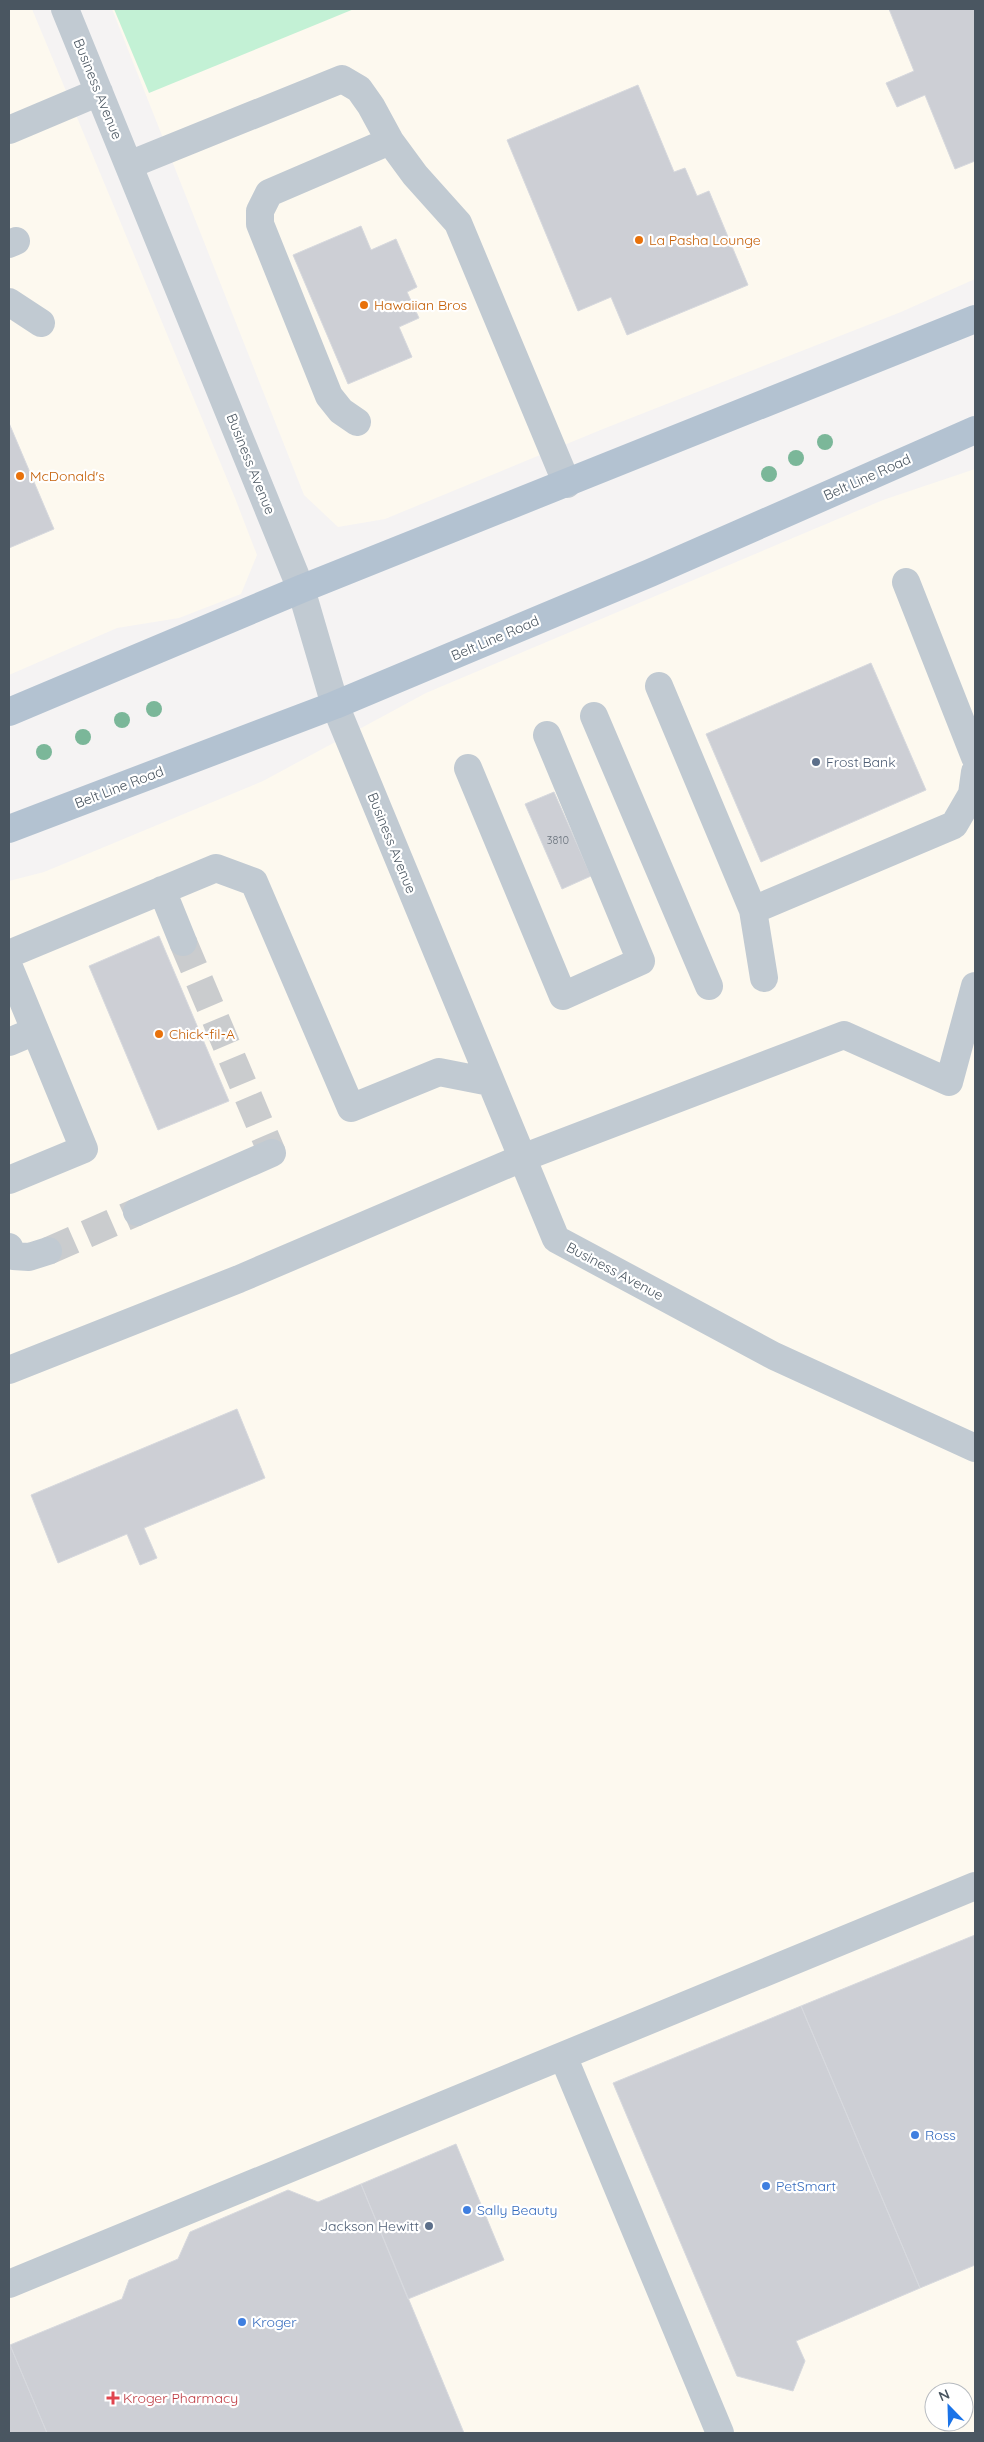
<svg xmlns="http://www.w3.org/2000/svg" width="984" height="2442" font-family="Quicksand,sans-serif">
<rect width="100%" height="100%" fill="#f5f3f3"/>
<path fill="#fdf9ef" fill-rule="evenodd" d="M9,9H32L235,498L257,555L241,594L179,618L117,628L9,675Z
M112,9H975V279L901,312L603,429L385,519L338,527L304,495Z
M975,469V2433H9V881L44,872L263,781L426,693L883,500ZM934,2392H964V2422H934Z"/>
<path fill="#c3f1d5" d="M114,9H354L149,93Z"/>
<path fill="#cdcfd5" stroke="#d7d9de" d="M889,9H975V161L955,169L925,95L897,107L886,83L914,71Z
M638,85L674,172L685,168L697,196L709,191L748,285L627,335L611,297L578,311L507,140Z
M361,226L371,250L396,239L417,287L407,292L419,318L399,327L412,357L348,384L293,255Z
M9,423L54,529L9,548Z
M871,663L926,790L761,862L706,734Z
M554,792L591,876L562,889L525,804Z
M159,936L229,1101L158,1130L89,966Z
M237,1409L265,1478L144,1528L157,1558L140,1565L127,1534L58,1563L31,1495Z
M975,1935V2265L920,2288L801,2006Z
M801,2006L920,2288L796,2341L805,2361L793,2391L737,2376L613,2083Z
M456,2144L504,2260L408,2299L361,2184Z
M361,2184L464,2433H47L10,2345L122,2299L129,2280L178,2259L190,2232L288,2190L318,2202Z
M10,2345L47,2433H9Z"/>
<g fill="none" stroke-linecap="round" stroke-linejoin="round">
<path stroke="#caccce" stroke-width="28" stroke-dasharray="28 14" stroke-linecap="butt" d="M183,942L272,1153
M48,1251L137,1212"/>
<path stroke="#c1cad2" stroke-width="28" d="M65,9L301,589L335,705L556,1239L774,1356L975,1448
M9,130L99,92
M129,165L342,79L359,89L371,106L390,141L415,175L458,223L567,484
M9,244L16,241
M9,302L41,323
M357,422L341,411L329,396L260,224V211L269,193L390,141
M906,582L975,757
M659,686L753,910L954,825L972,794L975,772
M594,716L709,986
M468,768L563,996L641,961L547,735
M162,890L183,942
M753,910L764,978
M9,954L216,868L254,882L351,1108L439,1072L490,1082
M9,967L84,1149L9,1180
M9,1042L35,1031
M137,1212L272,1153
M9,1247L13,1256L29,1257L48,1251
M9,1370L239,1279L522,1158L844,1035L949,1082L975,986
M563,2056L720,2433
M9,2284L975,1886"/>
<path stroke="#b3c2d1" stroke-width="28" d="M9,712L301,589L975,319
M9,829L335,705L650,573L975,430"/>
</g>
<g fill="#7bb799">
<circle cx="825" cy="442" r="8"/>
<circle cx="796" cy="458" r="8"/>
<circle cx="769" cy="474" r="8"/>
<circle cx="154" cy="709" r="8"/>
<circle cx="122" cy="720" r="8"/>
<circle cx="83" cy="737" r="8"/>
<circle cx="44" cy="752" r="8"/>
</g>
<g fill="#e8710a" stroke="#fff" stroke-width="2">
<circle cx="639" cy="240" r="5"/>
<circle cx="364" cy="305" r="5"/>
<circle cx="20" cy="476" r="5"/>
<circle cx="159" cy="1034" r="5"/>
</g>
<g fill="#5c6f8a" stroke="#fff" stroke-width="2">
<circle cx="816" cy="762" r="5"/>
<circle cx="429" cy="2226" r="5"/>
</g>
<g fill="#3f7fe0" stroke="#fff" stroke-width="2">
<circle cx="915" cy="2135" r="5"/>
<circle cx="766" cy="2186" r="5"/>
<circle cx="467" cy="2210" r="5"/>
<circle cx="242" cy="2322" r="5"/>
</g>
<path fill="#e0444e" stroke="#fff" stroke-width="2" d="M110.5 2390.5h5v5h5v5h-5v5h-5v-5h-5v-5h5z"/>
<g text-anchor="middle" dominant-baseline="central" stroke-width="4.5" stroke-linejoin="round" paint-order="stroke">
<g font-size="11" fill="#6b747e">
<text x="558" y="840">3810</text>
</g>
<g font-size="14" fill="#4a5661" stroke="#fff">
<text transform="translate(98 89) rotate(68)">Business Avenue</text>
<text transform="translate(251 464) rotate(68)">Business Avenue</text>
<text transform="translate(867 477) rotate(-24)">Belt Line Road</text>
<text transform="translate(495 638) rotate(-23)">Belt Line Road</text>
<text transform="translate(119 787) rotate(-21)">Belt Line Road</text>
<text transform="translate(392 843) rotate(68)">Business Avenue</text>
<text transform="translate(615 1271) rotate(28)">Business Avenue</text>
</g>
<g font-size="14" fill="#c56008" stroke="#fff" text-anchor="start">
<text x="649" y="240">La Pasha Lounge</text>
<text x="374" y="305">Hawaiian Bros</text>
<text x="30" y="476">McDonald's</text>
<text x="169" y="1034">Chick-fil-A</text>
</g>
<g font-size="14" fill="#4e5e75" stroke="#fff" text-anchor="start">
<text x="826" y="762">Frost Bank</text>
<text x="419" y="2226" text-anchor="end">Jackson Hewitt</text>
</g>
<g font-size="14" fill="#366cbe" stroke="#fff" text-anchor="start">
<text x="925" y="2135">Ross</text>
<text x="776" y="2186">PetSmart</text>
<text x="477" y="2210">Sally Beauty</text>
<text x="252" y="2322">Kroger</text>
</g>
<g font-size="14" fill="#be3a42" stroke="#fff" text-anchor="start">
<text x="123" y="2398">Kroger Pharmacy</text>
</g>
</g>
<rect width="984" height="2442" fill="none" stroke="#4a5661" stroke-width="20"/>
<g transform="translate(949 2407) rotate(337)"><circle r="24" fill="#ffffff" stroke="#b7bbc0"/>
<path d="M0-4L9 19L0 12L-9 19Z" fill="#1a73e8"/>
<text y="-8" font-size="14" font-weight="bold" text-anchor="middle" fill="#4a5661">N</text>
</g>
</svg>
